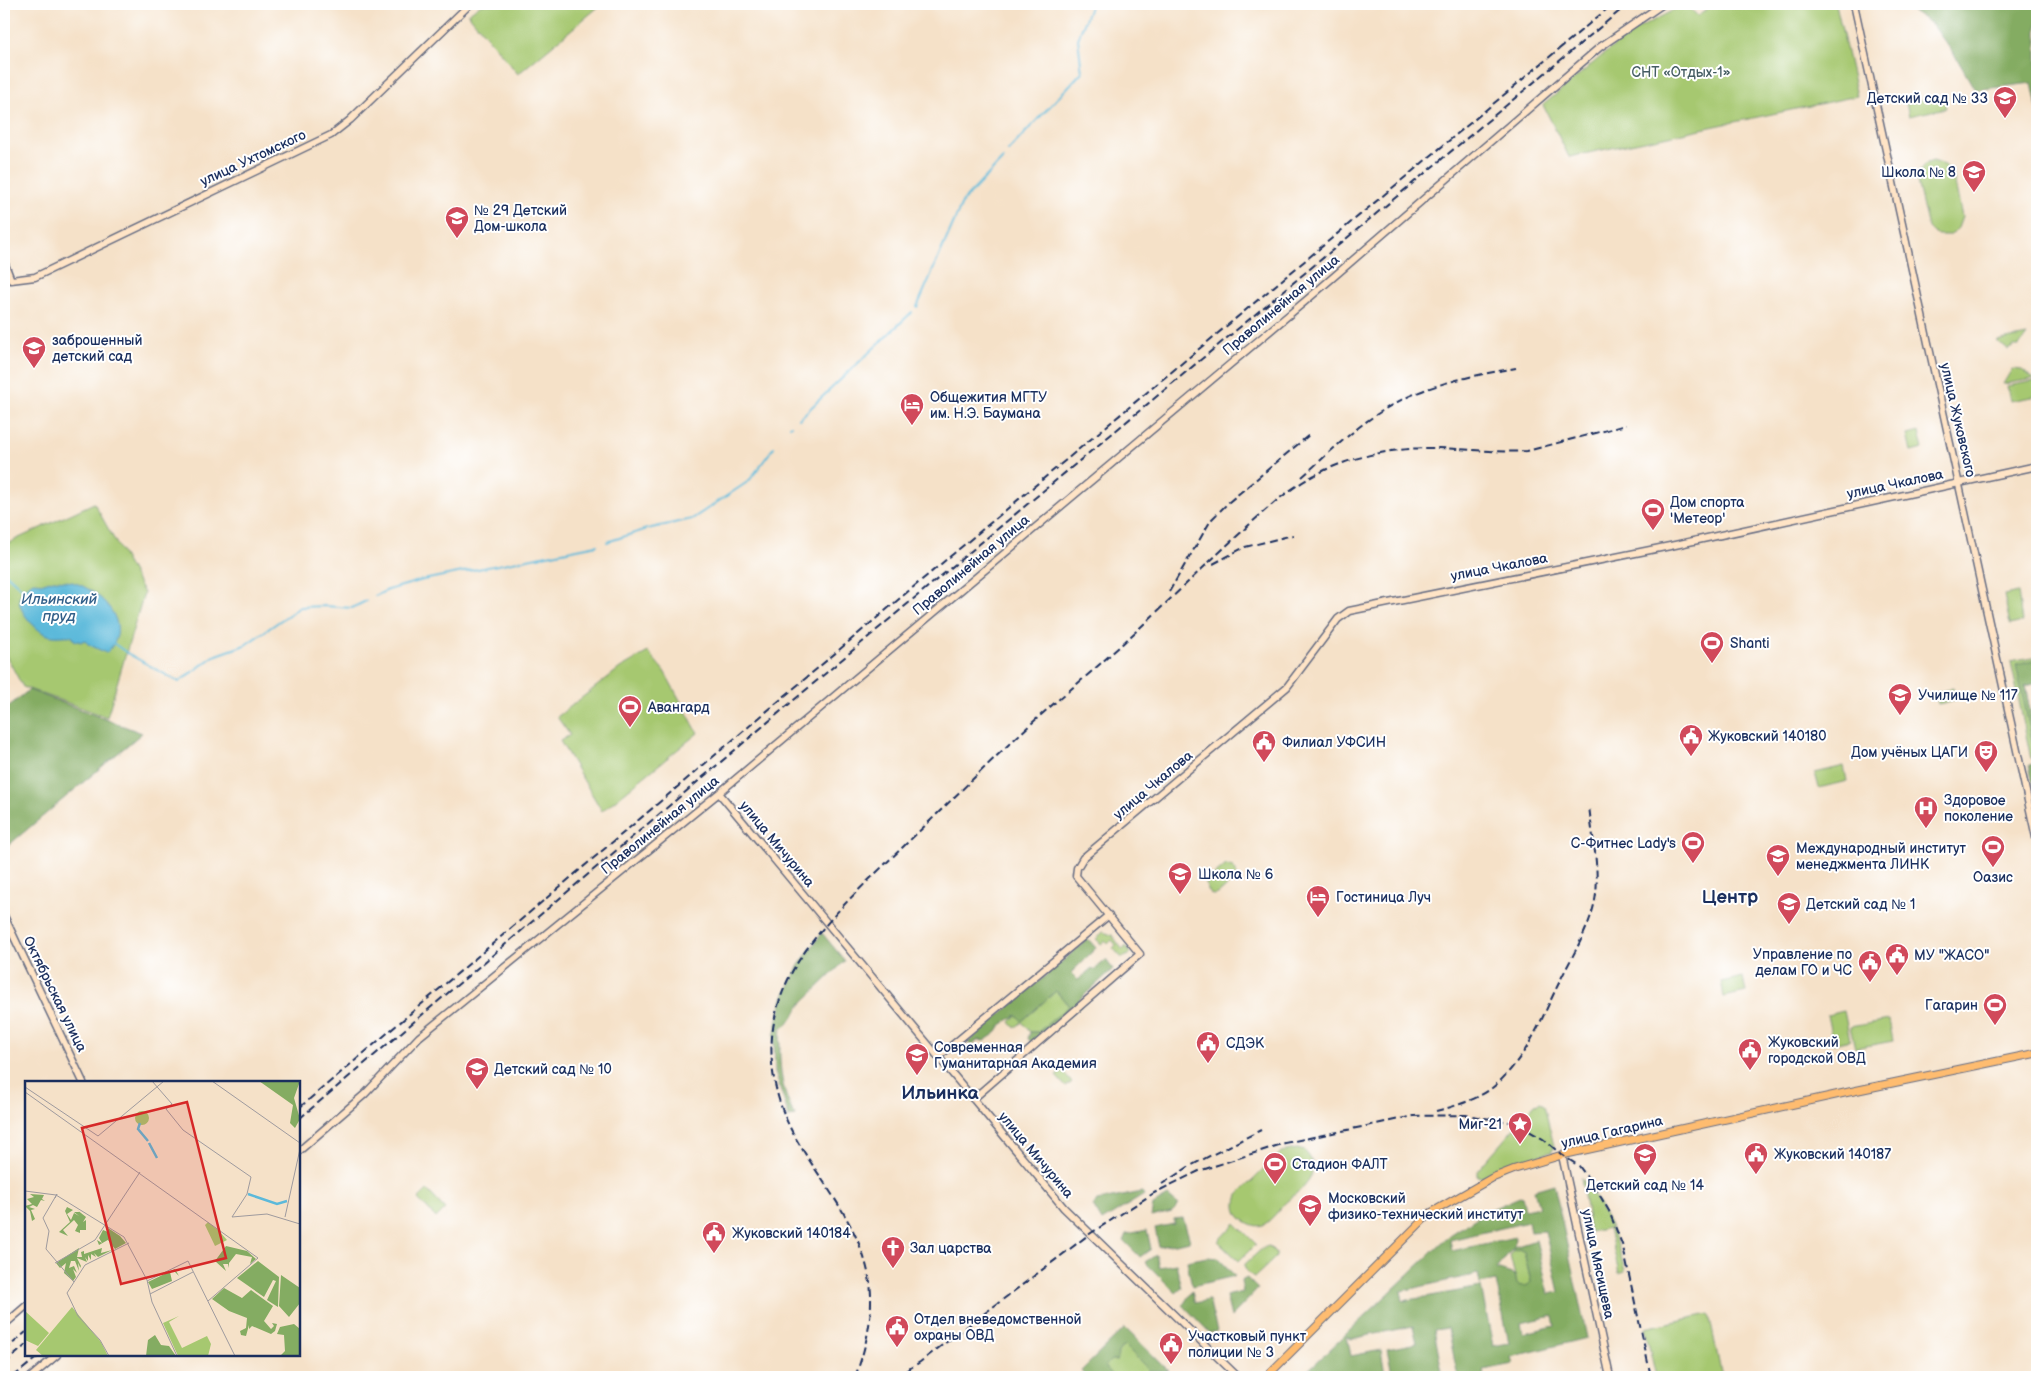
<svg xmlns="http://www.w3.org/2000/svg" width="2041" height="1381" font-family="'Balsamiq Sans',sans-serif">
<rect width="100%" height="100%" fill="#fff"/>
<filter id="ink" filterUnits="userSpaceOnUse"><feTurbulence type="fractalNoise" baseFrequency=".02" numOctaves="2"/><feDisplacementMap in="SourceGraphic" scale="10" xChannelSelector="R" yChannelSelector="G"/><feConvolveMatrix kernelMatrix="1 2 1 2 8 2 1 2 1" color-interpolation-filters="sRGB"/></filter>
<filter id="wash" filterUnits="userSpaceOnUse"><feTurbulence type="fractalNoise" baseFrequency=".0096" numOctaves="4" result="noise"/><feDisplacementMap in="SourceGraphic" scale="20" xChannelSelector="R" yChannelSelector="G"/><feGaussianBlur stdDeviation="1.12" result="paint"/><feColorMatrix in="noise" values="0 0 0 0 0 0 0 0 0 0 0 0 0 0 0 0 0 1.4 0 .05"/><feComposite in="paint" operator="in"/></filter>
<g filter="url(#wash)">
<rect width="100%" height="100%" fill="#f5e1c8"/>
<path fill="#a6c870" stroke="#607c67" d="M481,4H602L518,74L468,14Z
M1685,4L1698,16L1714,4H1836L1857,96L1569,157L1543,105L1628,34Z
M1943,95L1946,108L1909,116L1906,103Z
M1933,161L1945,165L1953,173L1962,217L1958,228L1951,235H1938L1933,233L1928,228L1916,177L1924,164Z
M2027,335L2019,346H2014L2008,350L1997,341Z
M2012,369L2022,370L2034,379L2003,384Z
M2035,381L2037,396L2010,401L2007,386Z
M1919,432L1923,449L1911,452L1907,435Z
M94,503L144,593L107,717L23,687L4,652V545Z
M2018,592L2022,622L2010,625L2004,595Z
M648,652L664,671L698,733L602,811L560,741L570,735L557,717L620,668Z
M2037,657V683L2025,686L2034,731L2037,730V757L2031,759L2011,662Z
M1953,688L1956,700L1938,704L1935,693Z
M1844,766L1847,781L1819,788L1815,773Z
M1226,865L1233,867L1236,871V878L1218,894L1212,895L1207,890L1206,882Z
M1103,932L1112,935L1123,950L1126,946L1130,953L1129,955L1122,958L1113,948L1116,945L1112,940L1108,944L1105,941L1101,944L1096,939Z
M1743,977L1746,992L1724,997L1721,982Z
M1056,991L1069,1006L1038,1032H1030L1022,1022L1015,1028L1010,1022L1017,1014L1022,1021Z
M1844,1011L1850,1040L1833,1044L1827,1015Z
M1889,1020L1893,1041L1855,1048L1850,1027Z
M1063,1071L1072,1082L1066,1087L1056,1076Z
M1540,1102L1544,1105L1554,1146L1551,1152L1516,1162L1481,1177L1477,1176V1171L1535,1104Z
M1297,1149C1304,1150 1308,1153 1311,1160C1319,1178 1296,1193 1284,1204C1279,1210 1272,1219 1265,1224C1257,1229 1246,1223 1240,1217C1235,1210 1235,1203 1238,1195L1281,1152Z
M1581,1177C1603,1206 1616,1236 1625,1271L1619,1273L1609,1228L1590,1232Z
M427,1190L445,1209L436,1218L418,1199Z
M1235,1223L1256,1244L1239,1261L1218,1241Z
M1269,1246L1276,1253V1257L1255,1277L1252,1276L1245,1269V1264L1264,1247Z
M1519,1249L1524,1252L1531,1282L1529,1285L1522,1287L1517,1284L1510,1256L1513,1251Z
M1709,1314L1722,1377H1656L1645,1328Z
M1124,1345L1150,1371L1144,1377H1114L1104,1366Z"/>
<path fill="#84ac62" stroke="#506e60" fill-rule="evenodd" d="M1902,4H2037V108L2032,83L1975,90L1956,57L1932,24Z
M2037,660V683L2025,686L2034,731L2037,730V754L2035,755L2016,665Z
M29,690L142,733L4,849V710Z
M2037,763V805L2029,765Z
M822,933L845,961L803,1002L788,1024L781,1029C778,1058 780,1090 795,1116L789,1117L775,1072L774,1036L783,998L799,965Z
M1088,939L1096,948L1071,973L1078,980L1092,968L1094,970L1106,960L1113,969L1078,1001L1081,1005L1036,1045L1028,1039L1030,1032H1038L1069,1006L1056,991L1022,1021L1016,1015L1000,1026L996,1033L984,1041L978,1040L971,1046L968,1042Z
M1554,1184L1587,1338L1511,1357L1513,1364L1483,1370L1484,1377H1458L1448,1328L1434,1330L1443,1377H1393L1387,1349L1417,1343L1413,1326L1351,1339L1347,1336L1351,1356L1381,1350L1385,1374L1389,1377H1301L1450,1235L1487,1211L1522,1196L1525,1210L1539,1207L1534,1190ZM1528,1222L1530,1232L1545,1231L1559,1292L1549,1294L1536,1240L1514,1247L1515,1237L1452,1251L1450,1240ZM1513,1248V1251L1519,1249L1524,1252L1531,1282C1527,1287 1522,1287 1517,1284L1515,1275L1496,1269ZM1478,1274L1480,1284L1496,1281L1509,1343L1493,1346L1481,1287L1403,1301L1401,1291ZM1553,1316L1555,1326L1523,1333L1521,1323Z
M1142,1192L1144,1195L1102,1221L1093,1206L1097,1201Z
M1168,1196L1179,1205L1172,1212L1151,1217L1153,1205Z
M1183,1218L1190,1241L1159,1247L1155,1228L1174,1224V1219Z
M1147,1230L1151,1249L1140,1257L1124,1241L1127,1234Z
M1156,1255L1159,1267L1176,1264L1182,1288L1176,1293L1145,1262Z
M1207,1257L1218,1258L1235,1276L1192,1286L1187,1261Z
M1247,1278L1258,1289L1231,1317L1226,1296L1243,1292L1241,1281Z
M1192,1291L1195,1303L1209,1300L1217,1331L1210,1333L1183,1305Z
M1125,1328L1169,1371H1150L1124,1345L1118,1352L1117,1361L1111,1360L1105,1366L1114,1377H1086L1081,1371Z"/>
<path fill="#5cb9da" stroke="#3c749c" d="M53,580C59,580 66,581 72,582C101,590 136,626 106,653L88,644L84,640L81,642L74,640L72,636C63,635 54,638 45,634C35,629 15,608 20,596C22,590 29,585 33,582L44,583Z"/>
<g fill="none" stroke-linecap="round" stroke-linejoin="round">
<path stroke="#5cb9da" stroke-width="2" d="M1008,151L1082,72L1078,39L1091,4
M917,307L963,201L1003,159
M799,419L912,312
M790,426L791,425
M607,542L647,529L692,519L749,481L774,447
M4,572L24,590
M375,596L388,590L423,580L597,545
M113,643L127,653L179,682L214,656L245,645L300,607L325,606L352,608L366,601"/>
</g>
</g>
<g filter="url(#ink)">
<g fill="none" stroke-linecap="round" stroke-linejoin="round">
<g stroke="#676d83" stroke-width="9">
<path id="secondary" d="M1854,4L2037,842
M4,262L11,280L35,277L331,135L350,120L470,4
M719,793L1064,1208L1238,1377
M4,916L83,1082
M938,1057L1109,915
M973,1099L1140,954L1076,876L1077,868L1083,858L1287,687L1338,619L1349,611L1675,545L2037,466
M299,1151L365,1094L419,1037L719,793L1309,298L1600,47L1663,4
M1562,1155L1610,1377
M4,1325L26,1306
M31,1377L57,1355"/>
</g>
<g stroke="#676d83" stroke-width="9">
<path id="primary" d="M1266,1377L1429,1214L1492,1178L1515,1169L1562,1155L1849,1092L2037,1053"/>
</g>
<use href="#secondary" stroke="#ffe4c6" stroke-width="6"/>
<use href="#primary" stroke="#febc70" stroke-width="7"/>
<path stroke="#1b2f5e" stroke-width="2" stroke-dasharray="8 4" stroke-linecap="butt" d="M1302,477C1328,454 1353,429 1382,411C1422,385 1470,376 1516,368
M1213,564L1245,547L1293,535
M1169,592L1211,520L1229,502L1309,435
M299,1108L905,594L1613,4
M1436,1111C1456,1106 1476,1100 1492,1088C1505,1078 1516,1063 1525,1050C1538,1030 1547,1007 1558,985C1571,957 1592,926 1596,894C1599,865 1592,835 1589,806
M299,1119L911,601L1628,4
M1162,1184L1190,1166L1261,1130
M4,1351L26,1332
M4,1364L26,1345
M13,1377L40,1355
M855,1377C866,1348 874,1314 870,1283C862,1227 822,1184 795,1137C778,1107 769,1071 772,1037C774,1013 783,986 796,965C825,919 868,881 907,843C949,803 989,762 1032,723C1057,700 1084,679 1110,655C1153,617 1193,576 1236,537C1263,512 1290,486 1323,471C1357,455 1401,447 1438,448C1468,449 1498,453 1527,451L1626,425
M896,1377L920,1362L1091,1233L1154,1193L1199,1171L1285,1143L1414,1116L1466,1115L1515,1123L1543,1139L1562,1155L1579,1166L1596,1189L1609,1211L1623,1247L1651,1377"/>
</g>
</g>
<defs>
<g id="school-pin" transform="scale(1.25)"><path d="M0 17L-7.5 6A9.5 9.5 0 1 1 7.5 6Z" fill="#d1495b" stroke="#fff"/><path d="M0-5L7-2L0 1L-7-2ZM-4 1L0 2.5L4 1V4Q0 6-4 4Z" fill="#fff"/></g>
<g id="hotel-pin" transform="scale(1.25)"><path d="M0 17L-7.5 6A9.5 9.5 0 1 1 7.5 6Z" fill="#d1495b" stroke="#fff"/><path d="M-6-4.5h1.5V1H6V5H4.5V3h-9V5H-6ZM-4 0a1.8 1.8 0 1 1 3.6 0ZM.5 0V-2.5h3Q6-2.5 6 0Z" fill="#fff"/></g>
<g id="stadium-pin" transform="scale(1.25)"><path d="M0 17L-7.5 6A9.5 9.5 0 1 1 7.5 6Z" fill="#d1495b" stroke="#fff"/><path d="M0-5a6.5 5 0 1 0 0 10a6.5 5 0 1 0 0-10ZM-3.5-1.8h7v3.6h-7Z" fill="#fff"/></g>
<g id="university-pin" transform="scale(1.25)"><path d="M0 17L-7.5 6A9.5 9.5 0 1 1 7.5 6Z" fill="#d1495b" stroke="#fff"/><path d="M0-5L7-2L0 1L-7-2ZM-4 1L0 2.5L4 1V4Q0 6-4 4Z" fill="#fff"/></g>
<g id="civic-pin" transform="scale(1.25)"><path d="M0 17L-7.5 6A9.5 9.5 0 1 1 7.5 6Z" fill="#d1495b" stroke="#fff"/><path d="M-.6-6.5H3V-4.5H.6V-3L4-1V1h2V6H-6V1h2V-1L-.6-3ZM-1.2 2.5V6h2.4V2.5Z" fill="#fff"/></g>
<g id="theatre-pin" transform="scale(1.25)"><path d="M0 17L-7.5 6A9.5 9.5 0 1 1 7.5 6Z" fill="#d1495b" stroke="#fff"/><path d="M-5-5.5Q0-4 5-5.5V0Q5 5 0 6Q-5 5-5 0ZM-3.3-2.5H-1v1.5H-3.3ZM1-2.5H3.3v1.5H1ZM-2.8 1Q0 5.5 2.8 1Z" fill="#fff"/></g>
<g id="hospital-pin" transform="scale(1.25)"><path d="M0 17L-7.5 6A9.5 9.5 0 1 1 7.5 6Z" fill="#d1495b" stroke="#fff"/><path d="M-5-5h3v3.5h4V-5h3V5h-3V1.5h-4V5h-3Z" fill="#fff"/></g>
<g id="sight-pin" transform="scale(1.25)"><path d="M0 17L-7.5 6A9.5 9.5 0 1 1 7.5 6Z" fill="#d1495b" stroke="#fff"/><path d="M0-6L1.8-2.2L6-1.7L2.9 1.2L3.7 5.4L0 3.3L-3.7 5.4L-2.9 1.2L-6-1.7L-1.8-2.2Z" fill="#fff"/></g>
<g id="church-pin" transform="scale(1.25)"><path d="M0 17L-7.5 6A9.5 9.5 0 1 1 7.5 6Z" fill="#d1495b" stroke="#fff"/><path d="M-1.2-6h2.4v3.5h3.3v2.4h-3.3V6h-2.4V-.1h-3.3v-2.4h3.3Z" fill="#fff"/></g>
</defs>
<g fill-rule="evenodd">
<use href="#school-pin" x="2005" y="98"/>
<use href="#school-pin" x="1974" y="172"/>
<use href="#school-pin" x="457" y="218"/>
<use href="#school-pin" x="34" y="348"/>
<use href="#hotel-pin" x="912" y="405"/>
<use href="#stadium-pin" x="1653" y="510"/>
<use href="#stadium-pin" x="1712" y="643"/>
<use href="#university-pin" x="1900" y="695"/>
<use href="#stadium-pin" x="630" y="707"/>
<use href="#civic-pin" x="1691" y="736"/>
<use href="#civic-pin" x="1264" y="742"/>
<use href="#theatre-pin" x="1986" y="752"/>
<use href="#hospital-pin" x="1926" y="808"/>
<use href="#stadium-pin" x="1693" y="843"/>
<use href="#stadium-pin" x="1993" y="847"/>
<use href="#university-pin" x="1778" y="856"/>
<use href="#school-pin" x="1180" y="874"/>
<use href="#hotel-pin" x="1318" y="897"/>
<use href="#school-pin" x="1789" y="904"/>
<use href="#civic-pin" x="1897" y="955"/>
<use href="#civic-pin" x="1870" y="962"/>
<use href="#stadium-pin" x="1995" y="1005"/>
<use href="#civic-pin" x="1208" y="1043"/>
<use href="#civic-pin" x="1750" y="1050"/>
<use href="#university-pin" x="917" y="1055"/>
<use href="#school-pin" x="477" y="1069"/>
<use href="#sight-pin" x="1520" y="1124"/>
<use href="#civic-pin" x="1756" y="1154"/>
<use href="#school-pin" x="1645" y="1155"/>
<use href="#stadium-pin" x="1275" y="1164"/>
<use href="#university-pin" x="1310" y="1206"/>
<use href="#civic-pin" x="714" y="1233"/>
<use href="#church-pin" x="893" y="1248"/>
<use href="#civic-pin" x="897" y="1327"/>
<use href="#civic-pin" x="1171" y="1344"/>
</g>
<g text-anchor="middle" dominant-baseline="central" stroke-width="4" stroke-linejoin="round" paint-order="stroke">
<g font-size="14" fill="#455d63" stroke="#fff">
<text x="1681" y="72">СНТ «Отдых-1»</text>
</g>
<g font-size="14" fill="#1b2f5e" stroke="#fff" text-anchor="start">
<text x="1988" y="98" text-anchor="end">Детский сад № 33</text>
<text x="1956" y="172" text-anchor="end">Школа № 8</text>
<text x="474" y="210">№ 29 Детский<tspan x="474" dy="16">Дом-школа</tspan></text>
<text x="52" y="340">заброшенный<tspan x="52" dy="16">детский сад</tspan></text>
<text x="930" y="397">Общежития МГТУ<tspan x="930" dy="16">им. Н.Э. Баумана</tspan></text>
<text x="1670" y="502">Дом спорта<tspan x="1670" dy="16">'Метеор'</tspan></text>
<text x="1730" y="643">Shanti</text>
<text x="1918" y="695">Училище № 117</text>
<text x="648" y="707">Авангард</text>
<text x="1708" y="736">Жуковский 140180</text>
<text x="1282" y="742">Филиал УФСИН</text>
<text x="1968" y="752" text-anchor="end">Дом учёных ЦАГИ</text>
<text x="1944" y="800">Здоровое<tspan x="1944" dy="16">поколение</tspan></text>
<text x="1676" y="843" text-anchor="end">С-Фитнес Lady's</text>
<text x="1796" y="848">Международный институт<tspan x="1796" dy="16">менеджмента ЛИНК</tspan></text>
<text x="1198" y="874">Школа № 6</text>
<text x="1993" y="877" text-anchor="middle">Оазис</text>
<text x="1336" y="897">Гостиница Луч</text>
<text x="1806" y="904">Детский сад № 1</text>
<text x="1852" y="954" text-anchor="end">Управление по<tspan x="1852" dy="16">делам ГО и ЧС</tspan></text>
<text x="1914" y="955">МУ "ЖАСО"</text>
<text x="1978" y="1005" text-anchor="end">Гагарин</text>
<text x="1768" y="1042">Жуковский<tspan x="1768" dy="16">городской ОВД</tspan></text>
<text x="1226" y="1043">СДЭК</text>
<text x="934" y="1047">Современная<tspan x="934" dy="16">Гуманитарная Академия</tspan></text>
<text x="494" y="1069">Детский сад № 10</text>
<text x="1502" y="1124" text-anchor="end">Миг-21</text>
<text x="1774" y="1154">Жуковский 140187</text>
<text x="1292" y="1164">Стадион ФАЛТ</text>
<text x="1645" y="1185" text-anchor="middle">Детский сад № 14</text>
<text x="1328" y="1198">Московский<tspan x="1328" dy="16">физико-технический институт</tspan></text>
<text x="732" y="1233">Жуковский 140184</text>
<text x="910" y="1248">Зал царства</text>
<text x="914" y="1319">Отдел вневедомственной<tspan x="914" dy="16">охраны ОВД</tspan></text>
<text x="1188" y="1336">Участковый пункт<tspan x="1188" dy="16">полиции № 3</tspan></text>
</g>
<g font-size="14" fill="#1b2f5e" stroke="#fff">
<text transform="translate(253 158) rotate(-25)">улица Ухтомского</text>
<text transform="translate(1281 305) rotate(-40)">Праволинейная улица</text>
<text transform="translate(1958 420) rotate(77)">улица Жуковского</text>
<text transform="translate(1895 484) rotate(-12)">улица Чкалова</text>
<text transform="translate(971 565) rotate(-40)">Праволинейная улица</text>
<text transform="translate(1499 567) rotate(-11)">улица Чкалова</text>
<text transform="translate(1153 785) rotate(-40)">улица Чкалова</text>
<text transform="translate(660 825) rotate(-39)">Праволинейная улица</text>
<text transform="translate(777 844) rotate(50)">улица Мичурина</text>
<text transform="translate(55 994) rotate(64)">Октябрьская улица</text>
<text transform="translate(1612 1132) rotate(-13)">улица Гагарина</text>
<text transform="translate(1036 1155) rotate(50)">улица Мичурина</text>
<text transform="translate(1598 1264) rotate(78)">улица Мясищева</text>
</g>
<g font-size="15" font-style="italic" fill="#325f89" stroke="#fff">
<text x="59" y="599">Ильинский<tspan x="59" dy="17">пруд</tspan></text>
</g>
<g font-size="19" font-weight="bold" fill="#1b2f5e" stroke="#fff">
<text x="1730" y="897">Центр</text>
<text x="940" y="1093">Ильинка</text>
</g>
</g>
<g transform="translate(25 1081)">
<rect width="275" height="275" fill="#f5e1c8"/>
<path d="M110 37a7 7 0 1 1 14 0a7 7 0 1 1-14 0ZM183,141L194,150L202,159L190,165L180,144ZM47,226L76,261L83,275H18L11,269ZM0,230L24,252L13,265L0,259ZM154,235L144,241L157,267L182,255L186,263L183,275H153L138,242Z" fill="#a6c870"/>
<path d="M234,0H275L269,17L275,38L270,47L265,42L268,24ZM5,113L19,114L17,118L20,120L16,119L12,126L8,124L4,126L10,128L6,129L10,138L7,140L5,130L0,125L7,123L2,118L9,116ZM42,126L48,129L42,133L46,139L49,132L54,135L49,131H55L51,128L61,136L58,141L61,139V149H55V141V152L50,150L53,144L49,139L38,149L43,155L34,151L45,141L40,130ZM80,145L95,155L101,162L90,168L83,159L88,156L74,164L72,159L77,162L74,157L78,149L83,151ZM201,165L222,170L231,178L225,183L227,176L211,173L204,182V187L203,183H198L201,190L190,180ZM54,167L52,176H57L56,171L59,170V173L77,167L76,172L87,169L73,176L69,172L71,176L66,173V179L63,174V180L60,176L62,181L52,177L56,185L55,187V186L53,182L54,190L50,180H46L44,187L49,185L52,192L48,188L51,196L48,200L39,192L41,182L35,187L31,182ZM233,180L254,196L253,226L242,219L251,200L248,199L239,216L212,197ZM150,188L154,195L148,189L145,191L147,200L127,208L123,201ZM256,194L275,207V222L264,236L254,225ZM199,207L217,217L226,209L248,225L239,240L246,248L249,245L247,242L252,243L250,250L246,253L227,245L224,248V244L221,255L216,254L215,250L221,247L222,237L204,230L187,218ZM269,243L275,248V275H255L260,270L259,254L252,253L255,246ZM130,254L136,264L144,265L151,275H121L123,259Z" fill="#84ac62"/>
<path fill="none" stroke="#5cb9da" stroke-width="2.5" d="M115,42L113,48L123,60M124,62L132,77M223,113L252,123L262,120"/>
<path fill="none" stroke="#9e9a9e" stroke-width="1" d="M127,0L147,23L141,28L158,49L226,96L222,113L207,136L242,133L275,143M187,0L275,62M0,6L73,55M0,11L233,177L183,220M73,55L139,0M0,110L31,114L99,156L122,199L127,221L152,275M30,117L32,113L18,137L24,150L21,168L49,201M260,136L275,68M30,182L70,159L115,91M122,200L163,180L210,275M125,213L168,191M84,275L75,259L53,235L42,212L60,184L104,162"/>
<path fill="#d62828" fill-opacity="0.15" stroke="#d62828" stroke-width="2.5" d="M162,21L201,177L96,203L57,47Z"/>
<rect width="275" height="275" fill="none" stroke="#1b2f5e" stroke-width="2.5"/>
</g>
<rect width="2041" height="1381" fill="none" stroke="#fff" stroke-width="20"/>
</svg>
